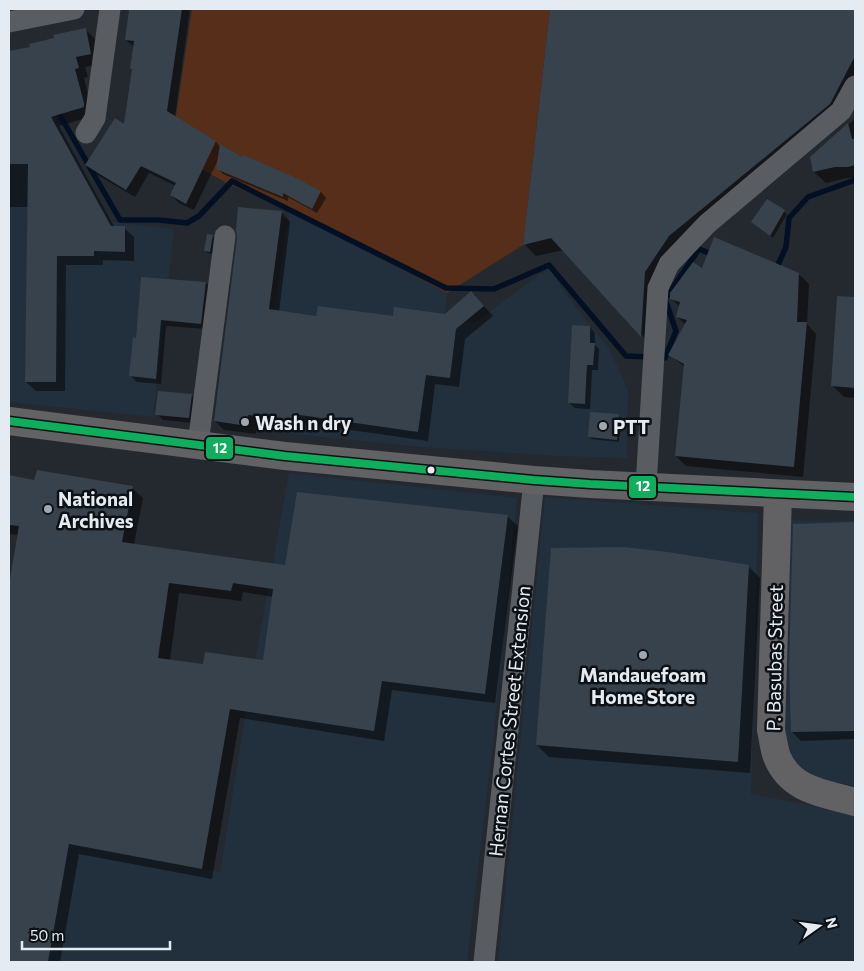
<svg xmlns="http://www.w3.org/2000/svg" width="864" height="971" font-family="Commissioner,sans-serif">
<rect width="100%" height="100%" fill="#24292f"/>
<path fill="#222f3d" d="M50,110L112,222L174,229L153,417L9,402V116Z
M290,211L447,293L445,312L474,323L549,268L568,297L609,348L628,390L627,458L558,456L422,447L254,430Z
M289,473L517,498L493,744L467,962H48L69,844L220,872L246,711Z
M545,497L758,513L751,794L855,814V962H498Z
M782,520L855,521V786L813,778L792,764L784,738Z"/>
<path fill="#562e19" d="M192,9H550L523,245L447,293L290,211L225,182L159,146L175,122Z"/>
<path fill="#0007" fill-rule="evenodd" d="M129,9H190L175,117L216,142L221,148L243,159L293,177L321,192L326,198L317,213L288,197V201L223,174L218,169V160L194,210L179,203L171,195L176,186L149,173L135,197L94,173L86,165L125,126L133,71L131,69L134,47L126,40Z
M551,9H855V91L656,284L653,347L564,250L536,256L525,245Z
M85,29L95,39L100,64L85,67L88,77L84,78L93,116L59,126L115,228H124L134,237V261L103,260V265H66L65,391H36L26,382L28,207H9V53L31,48Z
M855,119V178H847L826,183L814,172L811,157Z
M767,201L787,214L773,238L755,224Z
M281,212L290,222L279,312L317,318L445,316L471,292L493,316L465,339L459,387L435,384L428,441L302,423V429L257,424L256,434L224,430L215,421Z
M212,236L215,238L213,254L208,253L205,251Z
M703,270L799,274L809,284L807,324L816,334L803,477L686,466L676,456L685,367L670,355L686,325L677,317L680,307L671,298Z
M142,279L206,283L212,289L207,329L166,326L161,384L137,382L131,376L137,339Z
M838,297L855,298V398L844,397L833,386Z
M590,327L595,333V345L599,349L598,370H592L590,409L575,408L569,403Z
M191,395L197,401L194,423L163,420L157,414Z
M618,416L621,418L619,442L592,439L589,437Z
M9,476L35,481L132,488L143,498L134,544L286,566L507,516L518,526L495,703L392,690L384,741L240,718L212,879L79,854L60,962H9V592L19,535L9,534ZM243,592L273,597L264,661L204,665L170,660L179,593L241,601Z
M854,523L855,525V739L801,741L792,732Z
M748,566L760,578L750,773L549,757L537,745Z"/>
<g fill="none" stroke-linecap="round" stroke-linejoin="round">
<path stroke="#031024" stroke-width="5.5" d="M57,110L120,220H159L187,223L199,216L232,181L446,288L494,289L549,265L626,356L649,357
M776,269L786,247L789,218L808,197L855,180
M658,358H665L676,331L665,299L699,249L714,255"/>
</g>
<path fill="#37424d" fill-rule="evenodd" d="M129,9H182L167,111L216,141L186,204L170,195L176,183L141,166L126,190L85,165L115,118L124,124L132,69H130L134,41L125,40Z
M550,9H855V56L830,104L669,236L645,272L641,337L551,238L523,245Z
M86,28L91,54L76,57L79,68L75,69L84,103V107L51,117L111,226H125V252L94,251V256H57L56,382H25L28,164H9V51L30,47L29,44L54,38L53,35Z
M848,123L852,139H855V165L848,167H835L813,172L810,157Z
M220,144L242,157L243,155L292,176L321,191L312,209L283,193V197L216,169Z
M767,199L785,210L770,236L751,222Z
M238,207L282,211L269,309L316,316L318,306L393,316L394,307L445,314L471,291L484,306L456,329L450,378L426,375L418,432L293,414V420L248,415L247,426L214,421L237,238L236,230Z
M207,234L213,235L210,252L204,251Z
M714,237L799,273L797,322H807L794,467L675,456L684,364L668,355L687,320L676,317L680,302L670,299V293L693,262L702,268Z
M141,277L206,282L201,324L161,320L156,379L129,376L133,337L136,338Z
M837,296L855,297V388L831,386Z
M572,325L590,326V343H595L593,365H587L585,404L568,403Z
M158,391L192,394L189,418L155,415Z
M590,412L619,414L617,440L588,437Z
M37,470L133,486L122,542L285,565L297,492L508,515L485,694L382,681L374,731L230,709L202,869L69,844L48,962H9V585L19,526L9,525V475L34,480ZM169,583L231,591L233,583L273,589L263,660L205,652L203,664L158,658Z
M854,522L855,731L791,732L789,664L793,524Z
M623,547L668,552L749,565L738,762L536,745L551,548Z"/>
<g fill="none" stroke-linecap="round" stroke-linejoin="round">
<path stroke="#595d62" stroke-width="21" d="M9,22L74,9
M86,133L95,118L110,9
M198,444L225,236
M646,486L658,288L669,264L707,224L841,111L855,86
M484,962L534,480"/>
<path stroke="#626164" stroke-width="28" d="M9,421L285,456L534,480L590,484L855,497
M778,494L771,730C773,739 774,749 777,757C791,791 824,793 855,802"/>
<g stroke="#0d1116" stroke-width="11">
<path id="bus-1" d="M9,421L285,456L534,480L590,484L855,497"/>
</g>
<use href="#bus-1" stroke="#0daf5c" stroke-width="8"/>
</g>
<g fill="#a1a7ae" stroke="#0d1116" stroke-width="2">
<circle cx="245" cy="422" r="5"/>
<circle cx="603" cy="426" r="5"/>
<circle cx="48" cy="509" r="5"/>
<circle cx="643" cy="655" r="5"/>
</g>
<circle fill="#e4ebf2" stroke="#0d1116" stroke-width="2" cx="431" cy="470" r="4.5"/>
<g text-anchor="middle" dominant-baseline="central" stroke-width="5" stroke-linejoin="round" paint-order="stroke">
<g font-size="19" font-weight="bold" fill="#e4ebf2" stroke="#0d1116" text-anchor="start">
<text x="255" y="422">Wash n dry</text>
<text x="613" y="426">PTT</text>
<text x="58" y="498">National<tspan x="58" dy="22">Archives</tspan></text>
<text x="643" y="674" text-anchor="middle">Mandauefoam<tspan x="643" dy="22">Home Store</tspan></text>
</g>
<g font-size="19" fill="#e4ebf2" stroke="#0d1116">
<text transform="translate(774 658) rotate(-89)">P. Basubas Street</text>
<text transform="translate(509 721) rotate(-84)">Hernan Cortes Street Extension</text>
</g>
</g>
<g stroke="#0d1116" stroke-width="2">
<rect x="205" y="436" width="29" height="24" rx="5" fill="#0daf5c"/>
<rect x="628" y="475" width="29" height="24" rx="5" fill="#0daf5c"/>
</g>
<g font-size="14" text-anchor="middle" font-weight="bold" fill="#fff">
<text x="220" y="453">12</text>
<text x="643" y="491">12</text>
</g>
<rect width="864" height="971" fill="none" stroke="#e4ebf2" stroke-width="20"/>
<g transform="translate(819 926) rotate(76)" stroke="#0d1116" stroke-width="4" paint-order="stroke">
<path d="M0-4L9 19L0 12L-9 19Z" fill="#e4ebf2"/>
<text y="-8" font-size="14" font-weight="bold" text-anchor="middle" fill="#e4ebf2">N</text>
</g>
<path d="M22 941v8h148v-8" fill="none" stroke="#e4ebf2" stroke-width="2.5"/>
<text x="30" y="941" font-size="15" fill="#e4ebf2" stroke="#0d1116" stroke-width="4" paint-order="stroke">50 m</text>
</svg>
